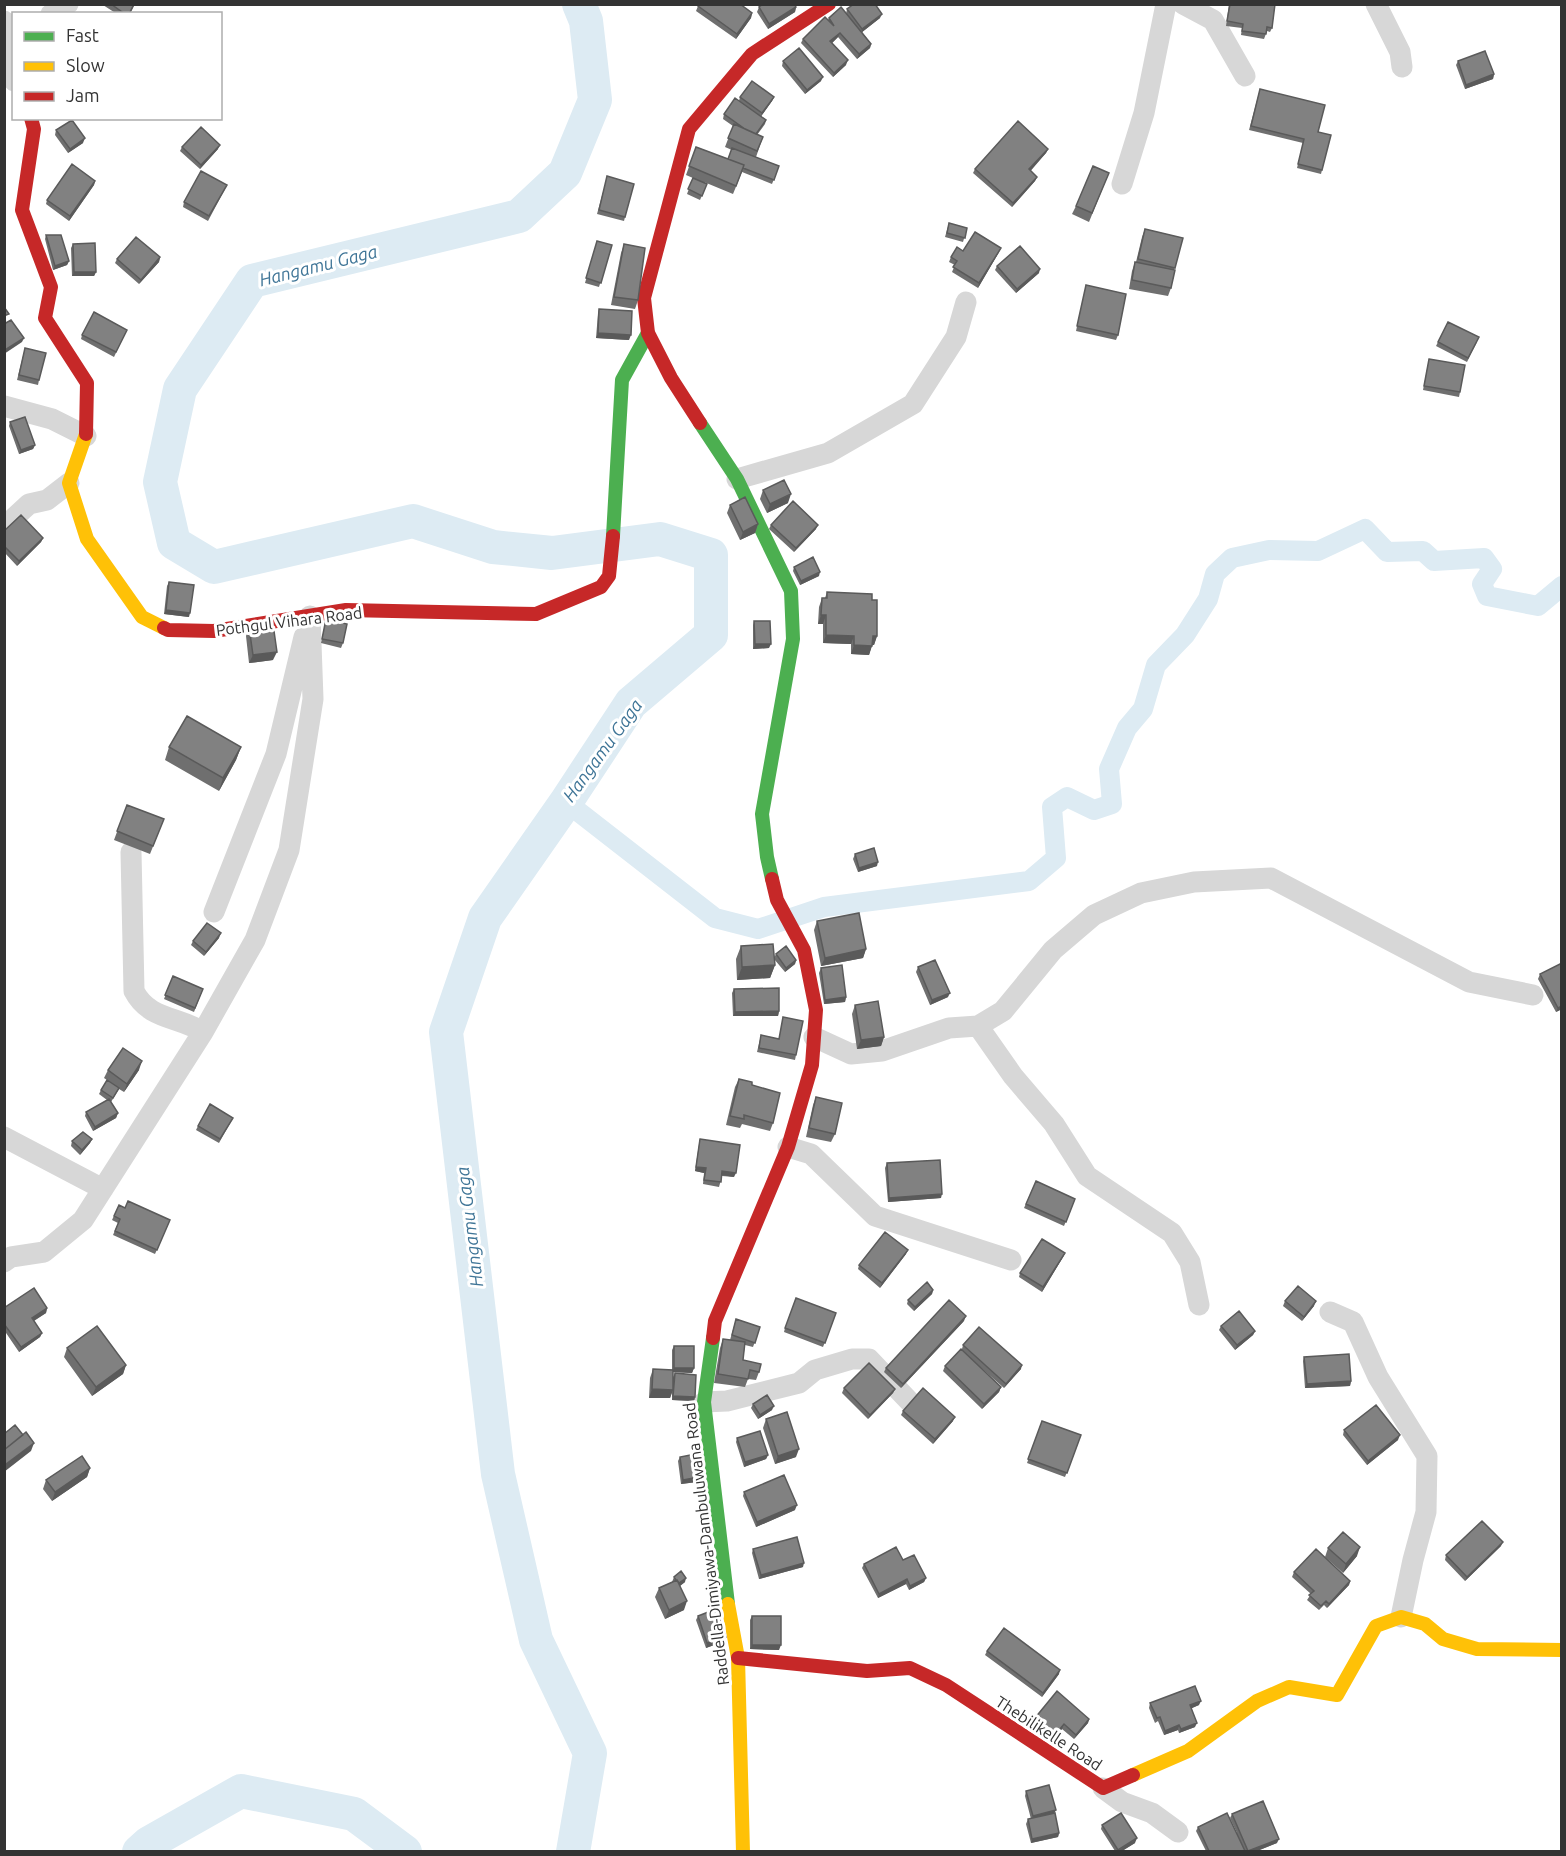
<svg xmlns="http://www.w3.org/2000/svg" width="1566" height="1856" font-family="Ubuntu,sans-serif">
<rect width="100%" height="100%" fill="#fff"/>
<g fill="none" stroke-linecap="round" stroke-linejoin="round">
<path stroke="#ddebf3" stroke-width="20" d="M566,802L715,918L758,929L824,907L1029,881L1056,858L1052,807L1067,797L1094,810L1112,804L1109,769L1127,728L1143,709L1156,665L1185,635L1208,599L1215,574L1232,558L1269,550L1318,551L1365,529L1387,552L1423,551L1434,561L1484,558L1492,569L1482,584L1487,596L1538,606L1562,586"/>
<path stroke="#ddebf3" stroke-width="34" d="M139,1852L149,1843L241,1791L354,1814L405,1852
M573,1852L590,1753L536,1640L498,1474L446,1032L485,918L566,802L631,703L711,635V555L660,539L552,553L493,547L413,521L214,567L174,543L160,482L180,389L252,281L519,216L565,173L595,100L586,21L579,4"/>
<path stroke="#d7d7d7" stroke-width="21" d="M1183,4L1213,20L1245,76
M1376,4L1400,52L1402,67
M51,14L68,4
M4,21L8,25L6,50L14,81
M1122,184L1144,113L1166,4
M4,406L52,419L86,436
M737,479L828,453L913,404L956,337L966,302
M4,527L29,504L47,500L69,483
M131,852L134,991C149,1020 178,1016 203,1032
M214,912L276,754L304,637
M978,1026L1013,1076L1054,1124L1087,1176L1172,1233L1190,1262L1199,1305
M814,1037L851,1054L882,1051L949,1028L978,1026L1003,1011L1053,950L1094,915L1141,893L1194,882L1271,878L1469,982L1533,995
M4,1137L103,1189
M788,1147L811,1154L875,1216L1011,1260
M4,1262L11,1257L44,1252L83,1220L203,1032L255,940L289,850L313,699L310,616
M1330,1312L1353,1322L1378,1377L1427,1456L1426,1512L1413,1560L1401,1617
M704,1402L727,1401L799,1383L815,1370L852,1359H869L910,1402
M1103,1788L1122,1802L1152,1813L1178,1832"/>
<path stroke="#4caf50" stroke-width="14" d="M700,423L737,479L791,591L793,639L762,814L767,857L772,879
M613,536L622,380L648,333
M713,1338L704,1402L728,1604"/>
<path stroke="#ffc107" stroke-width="14" d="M86,434L69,483L87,539L142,617L164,628
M728,1604L738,1658L743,1852
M1133,1775L1188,1751L1257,1701L1289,1687L1337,1695L1376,1626L1401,1617L1425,1624L1443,1639L1477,1649L1562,1650"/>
<path stroke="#c62828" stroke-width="14" d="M31,118L34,129L22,210L51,287L45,318L87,383L86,434
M700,423L671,378L648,333L644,298L689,129L752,54L829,4
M164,628L168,630L214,631L346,610L536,614L601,587L609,576L613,536
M713,1338L715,1321L788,1147L812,1065L816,1010L804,950L777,900L772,879
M738,1658L867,1671L910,1668L946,1685L1103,1788L1133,1775"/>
</g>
<path fill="#6f6f6f" d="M104,4H135L130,14H117L103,5Z
M1229,4H1275L1272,28L1270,32L1267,31L1264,39L1241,35L1242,28L1226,26Z
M698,6L752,13L751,18L736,39L696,11Z
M759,7H796L795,12L768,29L757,12Z
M847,9L880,18L862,32L871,44L870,48L857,59L838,37L832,43L846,65L833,77L801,43L803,39L828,20L829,18L846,14Z
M783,61L821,81L805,94L782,66Z
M1458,61L1494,74L1493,79L1465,89L1456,65Z
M1260,89L1318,132L1322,170L1321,174L1297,168L1303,143L1249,130Z
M740,97H774L772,101L761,116L766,120L765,124L757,135L763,137L756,157L779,166L772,184L742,172L733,194L704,182L707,184L700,200L687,194L693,178L686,175L696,147L728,159L732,150L725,147L733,126L723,119L724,114L739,101Z
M56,130L83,143L68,153L55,135Z
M182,147L218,149L200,169L180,151Z
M1048,149L1046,153L1030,170L1037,177L1035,181L1012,207L973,173L975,169Z
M1109,173L1089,222L1072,214L1076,206Z
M95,181L94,185L69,221L46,204L47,200Z
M606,181L625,217L624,221L597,214Z
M225,189L208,221L183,207L184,202Z
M949,223L967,228L963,242L945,237Z
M1145,229L1183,238L1174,270L1171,288L1168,296L1129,289L1132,271L1135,262H1136L1142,237Z
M46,235L69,261L67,265L53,270L45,239Z
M597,241L612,245L599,287L585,283Z
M73,244L96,272L94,276H72L71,248Z
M624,244L638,300L635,309L611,305L621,253Z
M963,251L999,252L978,288L952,272L955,265L949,262L951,257Z
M160,257L159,262L139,284L115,263L117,259Z
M997,266L1039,273L1016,293L995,270Z
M1086,285L1118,335L1116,340L1076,331Z
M599,309L629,340L596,338L598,313Z
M125,334L114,357L81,339L82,335Z
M1438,342H1477L1467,362L1436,346Z
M25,348L39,380L38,385L17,380Z
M1429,359L1460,392L1459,397L1423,390Z
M10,422L35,445L33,449L19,454L9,426Z
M763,490L788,503L767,513L760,499Z
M730,505L758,524L755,533L740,540L727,513Z
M771,525L816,529L794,552L769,529Z
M4,531L43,538L41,542L17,566L4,552Z
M794,567L819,576L800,585L793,571Z
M169,582L189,617L164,614L167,586Z
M827,592L872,600L877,636L874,645H872L869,655L851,654V644L823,643V624H818L819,607L822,598H825Z
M326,619L343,643L341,648L321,643Z
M754,621L769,648L753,649V625Z
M249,627L273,660L249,663L246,636Z
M169,747H241L236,760L219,791L165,760Z
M127,805L164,819L150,854L114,840Z
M855,854L877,866L858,872L853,859Z
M817,921L866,949L863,958L821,966L814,930Z
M219,938L204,956L191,945L193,941Z
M741,946L774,958L776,954L796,960L795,964L785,972L774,959L775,965L770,978L737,980L736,959Z
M1562,963V1009L1556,1012L1538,979L1540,974Z
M918,967L948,997L930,1005L916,972Z
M821,968L846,997L845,1002L824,1004L819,973Z
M173,976L203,989L194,1012L164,999Z
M734,989L779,1011L778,1016H733L732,993Z
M855,1005L884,1037L881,1046L857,1049L852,1014Z
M783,1017L796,1055L795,1060L757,1052L761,1035L779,1039Z
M108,1070H139L124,1092L119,1089L111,1102L118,1113L116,1118L93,1131L85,1116L86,1112L107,1100L99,1094L101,1090L107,1080L104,1078Z
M739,1079L752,1085L773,1123L770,1131L742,1124L740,1128L726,1125L735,1087Z
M816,1097L835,1134L831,1142L806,1137L813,1105Z
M233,1118L219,1143L196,1130L198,1126Z
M92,1139L90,1143L80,1155L71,1146L72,1141Z
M700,1139L734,1177L722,1176L719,1187L703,1184L704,1173L695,1171L699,1144Z
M887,1163L941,1198L888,1202L885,1168Z
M1036,1181L1075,1199L1064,1226L1024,1208Z
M119,1205L125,1208L170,1220L155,1254L113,1235L118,1223L112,1220Z
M1065,1253L1063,1257L1042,1292L1019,1277L1020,1273Z
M906,1254L880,1288L858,1269L859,1265Z
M933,1290L932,1294L914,1311L907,1304L908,1300Z
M1285,1301L1314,1306L1302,1321L1283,1306Z
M4,1308H47L46,1313L34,1321L42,1333L40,1337L19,1352L4,1330Z
M836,1313L823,1347L784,1332L785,1328Z
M736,1319L760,1327L753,1347L745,1345L743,1360L759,1372L756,1380L748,1379L745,1387L714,1383L720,1348L723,1339L730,1340Z
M964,1321L901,1388L884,1372L886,1368Z
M1221,1326L1255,1331L1253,1335L1235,1350L1219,1330Z
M963,1345L1021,1369L1004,1388L970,1358L1001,1387L999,1392L982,1409L943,1371L945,1366L962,1349Z
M674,1346L694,1368L692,1373L673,1372V1377L675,1373L695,1397L694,1401L672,1400V1392L670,1398H649L650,1378L653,1369L672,1370V1350Z
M67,1348L126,1365L123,1374L92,1396L64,1357Z
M1304,1357L1351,1381L1350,1386L1305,1388L1303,1361Z
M844,1388L895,1389L893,1393L868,1419L842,1393Z
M753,1404L772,1410L758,1419L751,1408Z
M903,1411L953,1421L933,1444L901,1415Z
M766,1419L796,1457L775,1464L763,1428Z
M1042,1421L1081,1435L1065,1477L1027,1463Z
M1344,1430L1398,1440L1367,1465L1343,1435Z
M737,1438L768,1455L766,1459L744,1467L736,1442Z
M680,1457L697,1482L681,1484L678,1461Z
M90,1468L87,1477L52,1501L43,1489L46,1480Z
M744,1492L795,1510L756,1527L743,1496Z
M1501,1546L1465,1581L1445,1560L1446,1555Z
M1328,1548L1357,1556L1343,1573L1325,1557Z
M753,1549L803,1567L759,1579L752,1553Z
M903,1560L926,1578L924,1582L909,1590L906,1584L878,1598L862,1568L864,1564Z
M1294,1572L1350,1581L1349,1585L1327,1608L1324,1605L1319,1610L1307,1600L1311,1594L1292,1577Z
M674,1577L685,1582L680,1586L684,1610L665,1619L655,1597L659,1588L672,1582Z
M698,1616L725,1641L706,1648L696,1620Z
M752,1616L779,1650L750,1649V1620Z
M987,1651L1059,1674L1042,1697L985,1655Z
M1150,1703L1199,1705L1191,1708L1195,1727L1179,1733L1178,1730L1164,1735L1158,1721L1155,1723L1149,1708Z
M1035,1718L1089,1719L1088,1723L1074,1739L1062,1729L1053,1739L1034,1723Z
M1026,1791L1054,1814L1059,1833L1058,1837L1031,1843L1026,1824L1028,1819H1031L1025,1796Z
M1232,1814L1277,1843L1257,1851H1206L1196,1831L1198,1827L1237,1833L1230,1818Z
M1102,1825L1135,1843L1122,1851H1115L1101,1829Z"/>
<path fill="#5a5a5a" d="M796,7L795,12L768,29L769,24Z
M752,13L751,18L736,39L737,34Z
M882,14L880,18L861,33L862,29Z
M840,33L838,37L829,46L830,41Z
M871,44L870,48L857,59L859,54Z
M848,60L846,65L833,77L834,73Z
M1494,74L1493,79L1465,89L1466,85Z
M823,77L821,81L805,94L807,90Z
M774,97L772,101L760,118L762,113Z
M85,138L83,143L68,153L70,149Z
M220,145L218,149L200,169L201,165Z
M1048,149L1046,153L1028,174L1029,169Z
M1037,177L1035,181L1012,207L1013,203Z
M95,181L94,185L69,221L70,216Z
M1001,248L999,252L978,288L979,283Z
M160,257L159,262L139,284L141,280Z
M69,261L67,265L53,270L55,266Z
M1040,269L1039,273L1016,293L1017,289Z
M74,272H96L94,276H72Z
M598,333L631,335L629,340L596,338Z
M24,338L22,342L4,354L5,350Z
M35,445L33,449L19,454L21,450Z
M791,494L788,503L767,513L770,504Z
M758,524L755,533L740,540L743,532Z
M818,525L816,529L794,552L796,548Z
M43,538L41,542L17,566L19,561Z
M820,572L819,576L800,585L801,581Z
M166,610L190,613L189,617L164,614Z
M821,615H826L823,624H818Z
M826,635L854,636L851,644L823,643Z
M873,636H877L874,645H870Z
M755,644H771L769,648L753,649Z
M854,645L872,646L869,655L851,654Z
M277,652L273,660L249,663L253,655Z
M241,747L236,760L219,791L223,778Z
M878,862L877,866L858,872L859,868Z
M221,933L219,938L204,956L206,952Z
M866,949L863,958L821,966L825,958Z
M796,960L795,964L785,972L786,968Z
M775,965L770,978L737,980L742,967Z
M950,993L948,997L930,1005L932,1000Z
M846,997L845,1002L824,1004L825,1000Z
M1562,1006V1009L1556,1012L1558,1008Z
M779,1011L778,1016H733L735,1012Z
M884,1037L881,1046L857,1049L861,1040Z
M142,1061L139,1070L124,1092L127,1084Z
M118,1113L116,1118L93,1131L95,1127Z
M92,1139L90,1143L80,1155L82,1150Z
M696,1167L706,1168L704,1173L695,1171Z
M722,1171L736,1173L734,1177L721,1175Z
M942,1194L941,1198L888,1202L889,1198Z
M908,1250L906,1254L880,1288L882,1283Z
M1065,1253L1063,1257L1042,1292L1043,1287Z
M933,1290L932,1294L914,1311L915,1307Z
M1316,1301L1314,1306L1302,1321L1304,1317Z
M47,1308L46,1313L30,1323L32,1318Z
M966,1316L964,1321L901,1388L903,1384Z
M1255,1331L1253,1335L1235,1350L1237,1345Z
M42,1333L40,1337L19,1352L21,1347Z
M126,1365L123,1374L92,1396L96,1387Z
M1022,1365L1021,1369L1004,1388L1006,1384Z
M674,1368H694L692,1373L672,1372Z
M1351,1381L1350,1386L1305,1388L1307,1384Z
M1001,1387L999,1392L982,1409L984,1404Z
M652,1389L673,1390L670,1398H649Z
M895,1389L893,1393L868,1419L870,1415Z
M673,1396L695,1397L694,1401L672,1400Z
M774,1406L772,1410L758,1419L760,1415Z
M955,1417L953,1421L933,1444L935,1439Z
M1400,1435L1398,1440L1367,1465L1368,1461Z
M34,1443L31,1451L4,1472L6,1464Z
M799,1449L796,1457L775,1464L778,1456Z
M768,1455L766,1459L744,1467L745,1462Z
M90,1468L87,1477L52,1501L55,1492Z
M699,1477L697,1482L681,1484L683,1480Z
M797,1505L795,1510L756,1527L757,1522Z
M1503,1542L1501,1546L1465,1581L1467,1577Z
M1360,1547L1357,1556L1343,1573L1346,1564Z
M804,1563L803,1567L759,1579L761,1575Z
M686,1578L685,1582L677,1588L679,1583Z
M926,1578L924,1582L909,1590L910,1586Z
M907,1579L906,1584L878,1598L879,1594Z
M1350,1581L1349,1585L1327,1608L1329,1604Z
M687,1601L684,1610L665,1619L669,1610Z
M726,1637L725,1641L706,1648L707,1643Z
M752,1645H781L779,1650L750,1649Z
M1060,1670L1059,1674L1042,1697L1043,1693Z
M1201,1701L1199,1705L1188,1710L1190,1705Z
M1089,1719L1088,1723L1074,1739L1076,1735Z
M1197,1723L1195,1727L1179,1733L1181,1729Z
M1064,1724L1062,1729L1053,1739L1055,1735Z
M1179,1725L1178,1730L1164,1735L1165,1731Z
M1056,1810L1054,1814L1032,1820L1033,1816Z
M1059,1833L1058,1837L1031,1843L1032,1839Z
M1137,1838L1135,1843L1122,1851H1118Z
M1279,1839L1277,1843L1257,1851H1248Z"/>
<path fill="#818181" stroke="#5a5a5a" stroke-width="1.5" d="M111,4H134L129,14H125Z
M699,4H740L752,13L737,34L698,6Z
M763,4H794L796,7L769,24L759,7Z
M854,4H875L882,14L862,29L847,9Z
M1230,4H1275L1272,28L1267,27L1266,34L1242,31L1243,24L1227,21Z
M841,7L871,44L859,54L840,33L830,41L848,60L834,73L803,39L825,17L834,26L829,18Z
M799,48L823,77L807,90L783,61Z
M1485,51L1494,74L1466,85L1458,61Z
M752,81L774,97L762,113L740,97Z
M1260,89L1325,105L1318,132L1331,135L1322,170L1298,164L1304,139L1251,126Z
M735,98L766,120L756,134L745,129L724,114Z
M72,120L85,138L70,149L56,130Z
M1018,121L1048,149L1029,169L1037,177L1013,203L975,169Z
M734,124L763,137L757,151L728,138Z
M201,127L220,145L201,165L182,147Z
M696,147L744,165L736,186L689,166Z
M732,148L779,166L774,180L743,168L744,165L728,159Z
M72,164L95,181L70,216L47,200Z
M1093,166L1109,173L1092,213L1076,206Z
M201,171L227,185L209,216L184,202Z
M607,176L634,184L625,217L599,210Z
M693,178L707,184L702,196L688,189Z
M949,223L967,228L965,238L947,233Z
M1145,229L1183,238L1175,268L1138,259Z
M975,232L1001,248L979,283L953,267L957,261L951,257L957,247L963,251Z
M46,235H61L69,261L55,266Z
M136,237L160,257L141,280L117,259Z
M597,241L612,245L601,283L586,278Z
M95,243L96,272H74L73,244Z
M624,244L645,248L638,300L614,297Z
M1020,246L1040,269L1017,289L997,266Z
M1135,262L1175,270L1171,288L1132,280Z
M1086,285L1126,294L1118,335L1077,326Z
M4,307L9,314L4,316Z
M599,309L632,311L631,335L598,333Z
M94,312L127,330L116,352L82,335Z
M11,320L24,338L5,350L4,349V324Z
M1448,322L1479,337L1468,358L1438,342Z
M25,348L46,353L39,380L19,375Z
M1429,359L1465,365L1460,392L1424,386Z
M25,417L35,445L21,450L10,422Z
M784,480L791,494L770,504L763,490Z
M745,497L758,524L743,532L730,505Z
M793,501L818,525L796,548L771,525Z
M21,515L43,538L19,561L4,546V531Z
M813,557L820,572L801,581L794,567Z
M169,582L194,585L190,613L166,610Z
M827,592L872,594V600H877V636H873L872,646L854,645V636L826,635V615H821L822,598H827Z
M326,619L347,624L343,643L322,639Z
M754,621H770L771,644H755Z
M273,624L277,652L253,655L249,627Z
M187,716L241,747L223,778L169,747Z
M127,805L164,819L153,846L117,831Z
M874,848L878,862L859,868L855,854Z
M859,913L866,949L825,958L817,921Z
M207,923L221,933L206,952L193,941Z
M773,944L775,965L742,967L741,946Z
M786,946L796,960L786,968L776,954Z
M935,960L950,993L932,1000L918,967Z
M1562,963V1006L1558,1008L1540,974Z
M842,965L846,997L825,1000L821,968Z
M173,976L203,989L195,1008L165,995Z
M779,988V1011L735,1012L734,989Z
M878,1001L884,1037L861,1040L855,1005Z
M783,1017L803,1021L796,1055L759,1048L761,1035L779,1039Z
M123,1048L142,1061L127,1084L108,1070Z
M739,1079L752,1082V1085L780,1093L773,1123L744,1115V1119L730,1116Z
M107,1080L119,1088L113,1098L101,1090Z
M816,1097L842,1103L835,1134L809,1128Z
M109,1099L118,1113L95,1127L86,1112Z
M210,1104L233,1118L220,1139L198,1126Z
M83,1132L92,1139L82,1150L72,1141Z
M700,1139L740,1145L736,1173L722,1171L721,1182L704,1180L706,1168L696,1167Z
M940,1160L942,1194L889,1198L887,1163Z
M1036,1181L1075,1199L1066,1222L1026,1204Z
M128,1201L170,1220L157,1250L115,1231L120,1219L114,1216L119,1205L125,1208Z
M885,1232L908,1250L882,1283L859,1265Z
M1042,1239L1065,1253L1043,1287L1020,1273Z
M927,1282L933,1290L915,1307L908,1300Z
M1298,1286L1316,1301L1304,1317L1285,1301Z
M34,1288L47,1308L32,1318L42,1333L21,1347L4,1324V1308Z
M796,1298L836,1313L825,1343L785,1328Z
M949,1300L966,1316L903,1384L886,1368Z
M1239,1311L1255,1331L1237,1345L1221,1326Z
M736,1319L760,1327L755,1343L732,1335Z
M97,1326L126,1365L96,1387L67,1348Z
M979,1327L1022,1365L1006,1384L963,1345Z
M723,1339L745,1342L743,1360L761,1364L759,1372L750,1370L748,1379L718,1374Z
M674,1346H694V1368H674Z
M961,1349L1001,1387L984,1404L945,1366Z
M1349,1354L1351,1381L1307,1384L1304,1357Z
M869,1363L895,1389L870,1415L844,1388Z
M653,1369L673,1370V1390L652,1389Z
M675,1373L696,1375L695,1397L673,1396Z
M923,1388L955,1417L935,1439L903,1411Z
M767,1395L774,1406L760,1415L753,1404Z
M1376,1405L1400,1435L1368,1461L1344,1430Z
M787,1412L799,1449L778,1456L766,1419Z
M1042,1421L1081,1435L1067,1473L1028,1459Z
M15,1425L23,1435L4,1450V1434Z
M760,1431L768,1455L745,1462L737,1438Z
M26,1432L34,1443L6,1464L4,1463V1450Z
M696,1454L699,1477L683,1480L680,1457Z
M82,1456L90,1468L55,1492L46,1480Z
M784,1475L797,1505L757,1522L744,1492Z
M1482,1521L1503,1542L1467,1577L1446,1555Z
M1343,1532L1360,1547L1346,1564L1328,1548Z
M797,1537L804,1563L761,1575L753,1549Z
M896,1547L903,1560L914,1555L926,1578L910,1586L907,1579L879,1594L864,1564Z
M1316,1549L1350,1581L1329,1604L1326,1601L1321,1606L1309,1595L1314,1591L1294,1572Z
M681,1571L686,1578L679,1583L677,1580H676L674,1577Z
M677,1580L687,1601L669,1610L659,1588Z
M716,1609L726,1637L707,1643L698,1616Z
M752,1616H781V1645H752Z
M1004,1628L1060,1670L1043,1693L987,1651Z
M1195,1686L1201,1701L1190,1705L1197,1723L1181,1729L1179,1725L1165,1731L1160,1717L1157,1718L1150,1703Z
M1057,1691L1089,1719L1076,1735L1064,1724L1055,1735L1035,1718Z
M1049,1785L1056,1810L1033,1816L1026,1791Z
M1263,1801L1279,1839L1248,1851L1232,1814Z
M1055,1813L1059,1833L1032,1839L1028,1819Z
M1121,1813L1137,1838L1118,1850L1102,1825Z
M1227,1813L1245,1851H1209L1198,1827Z"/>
<g text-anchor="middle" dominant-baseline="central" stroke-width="6" stroke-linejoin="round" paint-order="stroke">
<g font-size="16" fill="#333" stroke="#fff">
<text transform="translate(289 621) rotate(-7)">Pothgul Vihara Road</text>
<text transform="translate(706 1544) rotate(-97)">Raddella-Dimiyawa-Dambuluwana Road</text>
<text transform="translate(1049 1733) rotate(33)">Thebilikelle Road</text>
</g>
<g font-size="18" font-style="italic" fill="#3f7597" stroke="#fff">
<text transform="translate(318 265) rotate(-14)">Hangamu Gaga</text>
<text transform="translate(602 750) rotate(-54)">Hangamu Gaga</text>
<text transform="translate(469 1227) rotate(-97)">Hangamu Gaga</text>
</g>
</g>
<rect width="1566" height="1856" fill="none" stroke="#333333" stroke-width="12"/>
<rect x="12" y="12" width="210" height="108" fill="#ffffff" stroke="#adadad" stroke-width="1.5"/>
<rect x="24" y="32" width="30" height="9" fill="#4caf50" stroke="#adadad" stroke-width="1.5"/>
<text x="66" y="42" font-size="18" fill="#333333">Fast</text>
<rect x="24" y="62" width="30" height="9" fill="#ffc107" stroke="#adadad" stroke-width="1.5"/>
<text x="66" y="72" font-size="18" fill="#333333">Slow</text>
<rect x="24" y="92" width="30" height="9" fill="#c62828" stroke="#adadad" stroke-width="1.5"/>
<text x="66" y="102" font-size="18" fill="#333333">Jam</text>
</svg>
